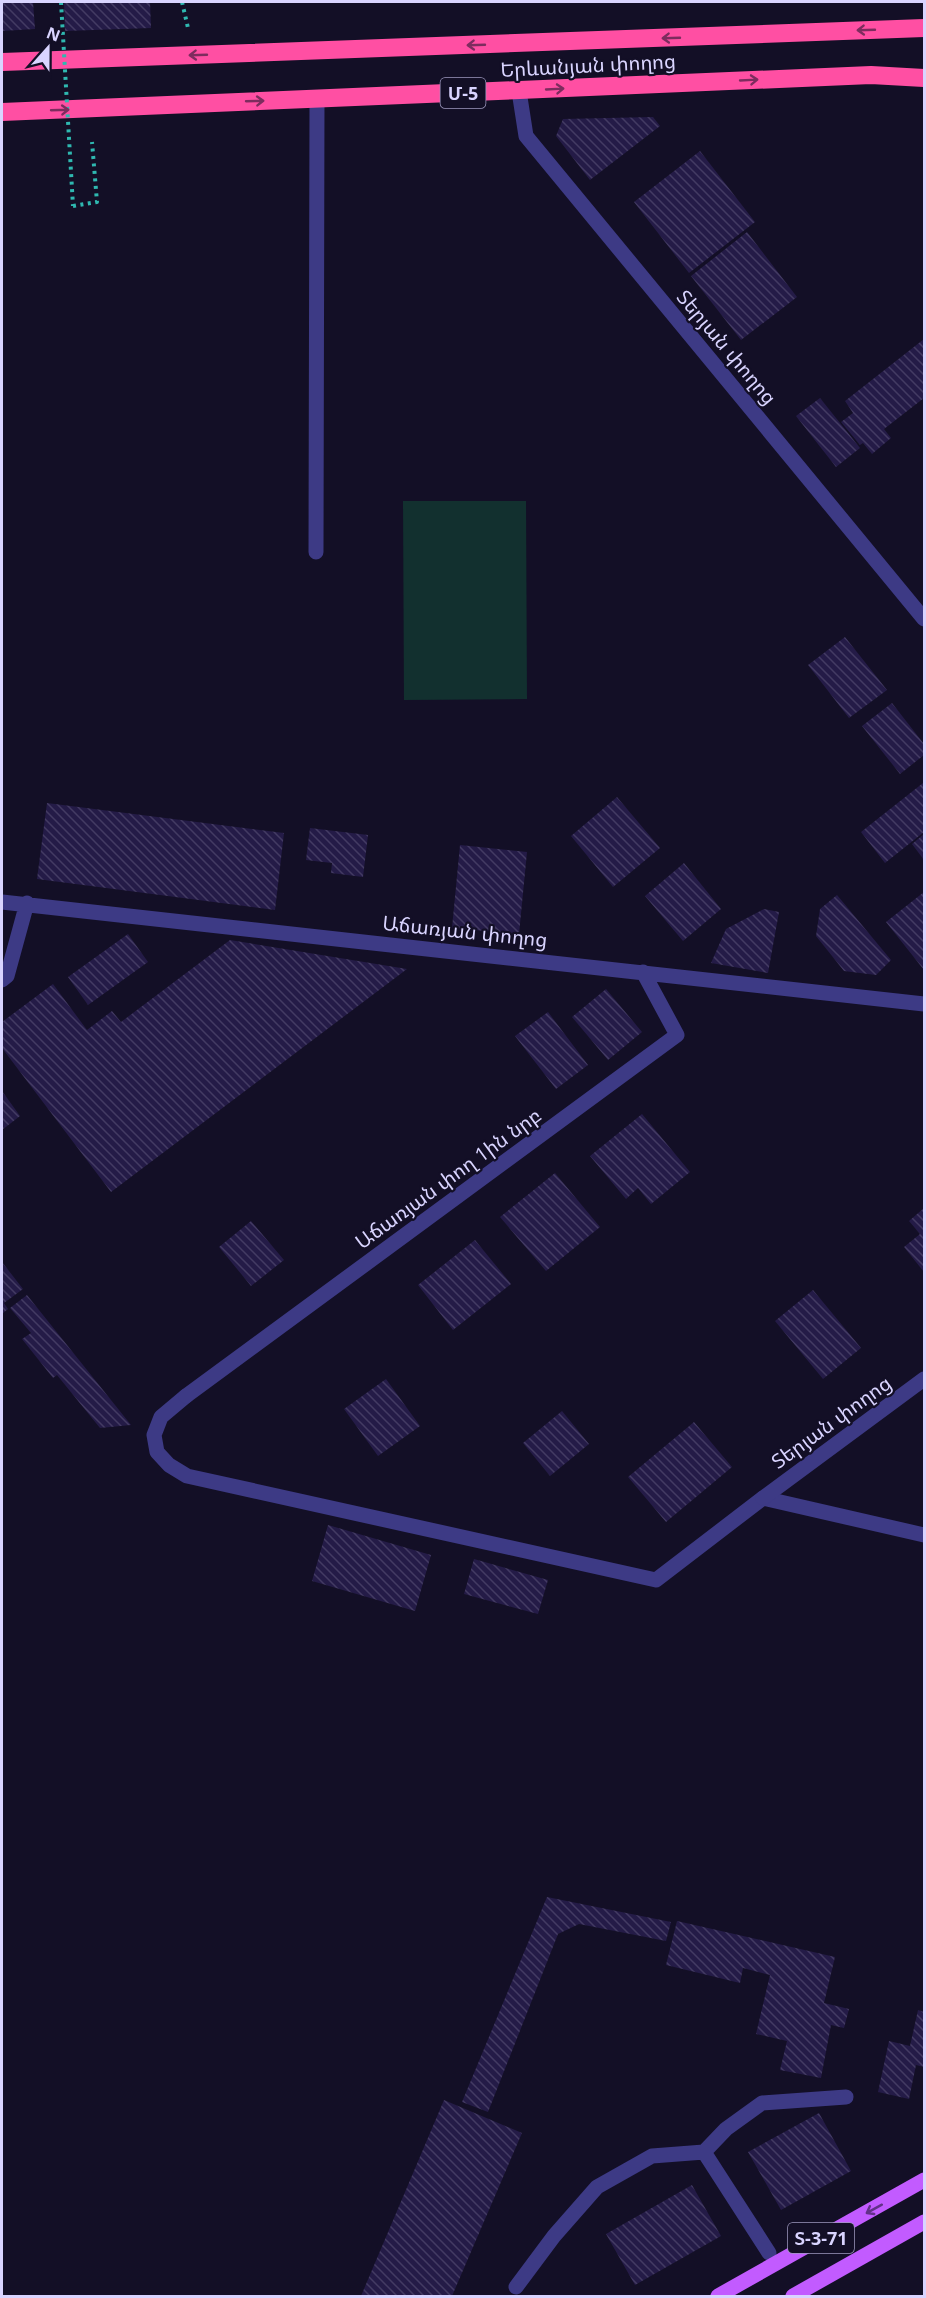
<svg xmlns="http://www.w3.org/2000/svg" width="926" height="2298" font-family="'Open Sans','Noto Sans Armenian',sans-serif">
<defs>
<pattern id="building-back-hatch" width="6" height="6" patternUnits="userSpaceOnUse" patternTransform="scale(1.5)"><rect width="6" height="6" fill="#241b47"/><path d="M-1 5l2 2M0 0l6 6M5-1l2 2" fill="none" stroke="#433b63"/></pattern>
</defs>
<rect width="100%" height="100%" fill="#130f26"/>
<path fill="#12302f" d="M403,501H526L527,699L404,700Z"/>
<path fill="url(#building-back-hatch)" d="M2,2H33L35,29L2,31Z
M64,2H150L151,28L65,31Z
M653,117L660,126L590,180L556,136L563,119Z
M700,151L755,222L689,273L634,202Z
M747,232L797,297L741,340L691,276Z
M924,339V398L884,429L891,438L872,454L863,443L860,445L841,422L853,413L845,401Z
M820,398L860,448L836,467L796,416Z
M845,637L887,690L849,718L808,665Z
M892,703L924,744V755L900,774L862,726Z
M923,783L924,832L885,863L861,832Z
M617,797L660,848L613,887L571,836Z
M47,803L284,833L275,910L37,879Z
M310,828L368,835L363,877L331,873L332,863L306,860Z
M924,834V860L912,844Z
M460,845L527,852L519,934L452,928Z
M684,863L721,909L683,941L645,896Z
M924,892V970L886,922Z
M837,895L891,960L876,975L844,971L816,936L820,909Z
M764,909L779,912L768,973L711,963L726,929Z
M128,934L148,962L88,1005L68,977Z
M230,940L407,969L111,1192L2,1048V1022L53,984L87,1030L112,1011L121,1022Z
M606,989L642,1032L608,1060L572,1017Z
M548,1012L588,1065L556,1089L515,1036Z
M2,1091L20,1116L2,1130Z
M642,1114L690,1172L651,1204L638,1188L626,1199L590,1156Z
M555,1173L600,1227L546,1271L500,1217Z
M924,1208V1272L904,1247L920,1234L909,1221Z
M251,1221L284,1260L251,1286L219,1247Z
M475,1240L511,1284L453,1330L418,1285Z
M2,1262L23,1289L4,1303L8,1309L2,1314Z
M813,1290L861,1348L823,1379L775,1321Z
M27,1295L131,1425L100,1428L57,1375L53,1378L22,1339L31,1333L10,1308Z
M386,1379L420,1426L378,1456L344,1409Z
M562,1411L589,1444L550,1476L523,1443Z
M694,1422L732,1467L666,1522L628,1477Z
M328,1525L431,1555L415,1611L312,1581Z
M474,1559L548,1580L538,1614L464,1594Z
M547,1897L671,1922L666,1941L579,1924L558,1934L488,2112L462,2102Z
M677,1921L835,1957L824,2003L849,2009L844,2028L831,2025L821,2078L780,2070L787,2041L756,2034L770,1975L743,1968L740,1983L666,1965Z
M918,2010L924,2012V2067L916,2065L909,2099L878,2092L889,2041L910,2046Z
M444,2100L522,2133L452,2296H361Z
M819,2113L851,2171L781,2210L748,2152Z
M692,2185L721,2236L635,2285L606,2234Z"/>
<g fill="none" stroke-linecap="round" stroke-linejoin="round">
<path stroke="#2fb8b0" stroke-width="4" stroke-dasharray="3 4.5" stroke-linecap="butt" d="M182,2L188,28
M73,206L97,202L92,142"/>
<path stroke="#3d3a85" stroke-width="15" d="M186,1396L161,1417L154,1435L157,1452L169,1465L187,1476L656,1580L763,1498L924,1535
M704,2152L769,2253
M516,2287L554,2236L597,2187L652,2156L704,2152L726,2129L762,2103L846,2097"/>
<path stroke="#3d3a85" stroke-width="15" d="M519,91L526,136L924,619
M316,552L317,99
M2,902L924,1004
M2,980L7,976L27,903
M186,1396L677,1035L643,972
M763,1498L924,1379"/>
<path stroke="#c25bff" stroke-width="15" d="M718,2296L924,2180
M793,2296L924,2222"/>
<path stroke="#ff4fa3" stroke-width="18" d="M2,62L924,28
M2,112L871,75L924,78"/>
<path stroke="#2fb8b0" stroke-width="4" stroke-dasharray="3 4.5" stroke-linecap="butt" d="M61,2L73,206"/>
</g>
<defs><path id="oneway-shaft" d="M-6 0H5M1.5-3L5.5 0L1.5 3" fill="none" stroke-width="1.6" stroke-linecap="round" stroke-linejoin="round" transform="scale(1.5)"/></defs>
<g stroke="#7d2c5e">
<use href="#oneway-shaft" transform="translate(866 30) rotate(178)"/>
<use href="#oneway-shaft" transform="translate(671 38) rotate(178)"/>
<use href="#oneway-shaft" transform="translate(476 45) rotate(178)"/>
<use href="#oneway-shaft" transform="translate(198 55) rotate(178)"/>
<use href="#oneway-shaft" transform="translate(749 80) rotate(-3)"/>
<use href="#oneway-shaft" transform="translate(555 89) rotate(-3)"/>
<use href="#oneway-shaft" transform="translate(255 101) rotate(-2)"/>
<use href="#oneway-shaft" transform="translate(60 110) rotate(-2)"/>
</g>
<use stroke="#623188" href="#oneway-shaft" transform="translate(874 2209) rotate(151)"/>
<g text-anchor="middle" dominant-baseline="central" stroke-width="4.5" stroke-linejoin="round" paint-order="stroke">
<g fill="#130f26" stroke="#9e99be" stroke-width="1.5">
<rect x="440.5" y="78" width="45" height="30" rx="4.5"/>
<rect x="788" y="2223" width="66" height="30" rx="4.5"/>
</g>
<g font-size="18" font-weight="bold" fill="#d9d4ff">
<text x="463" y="93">Մ-5</text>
<text x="821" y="2238">Տ-3-71</text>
</g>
<g font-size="20" fill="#d9d4ff" stroke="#130f26">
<text transform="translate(588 65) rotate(-3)">Երևանյան փողոց</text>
<text transform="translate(727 347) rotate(50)">Տերյան փողոց</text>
<text transform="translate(465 931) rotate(6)">Աճառյան փողոց</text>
<text transform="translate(448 1178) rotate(-36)">Աճառյան փող 1ին նրբ</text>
<text transform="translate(831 1422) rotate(-36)">Տերյան փողոց</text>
</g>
</g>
<rect width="926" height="2298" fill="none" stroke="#d9d4ff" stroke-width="6"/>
<g transform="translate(48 48) rotate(21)" stroke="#130f26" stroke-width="4.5" paint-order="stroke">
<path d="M0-4.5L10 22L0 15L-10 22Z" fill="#d9d4ff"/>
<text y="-9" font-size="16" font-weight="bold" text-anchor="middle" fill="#d9d4ff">N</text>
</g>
</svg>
